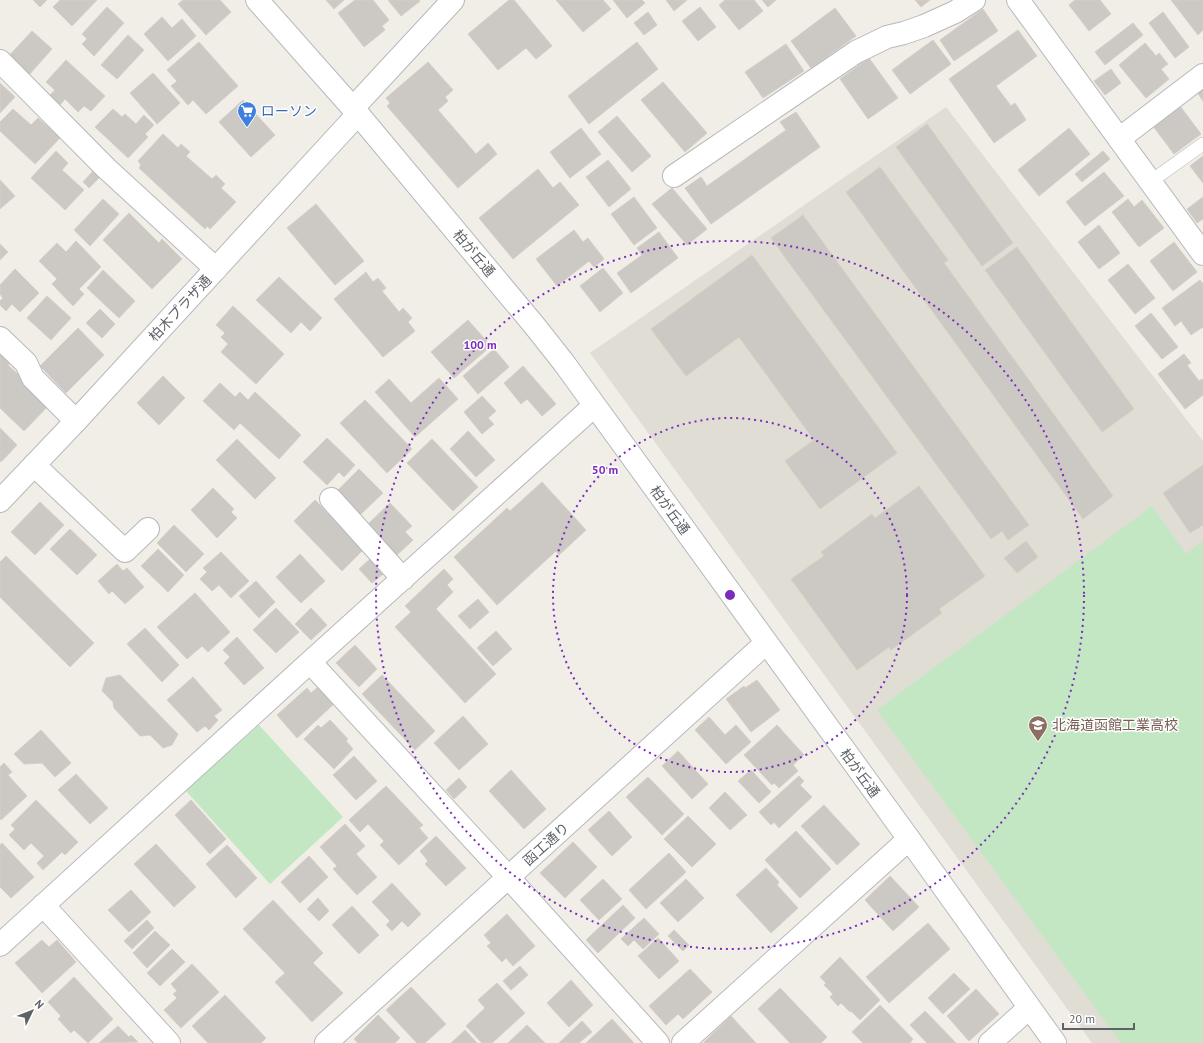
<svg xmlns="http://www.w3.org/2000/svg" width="1203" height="1043" font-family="'PT Sans','Noto Sans JP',sans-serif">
<rect width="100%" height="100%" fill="#f0eee6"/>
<path fill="#e0ddd4" d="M946,107L1203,441V1043H1092L590,353Z"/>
<path fill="#c3e7c3" d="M1152,506L1186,554L1203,541V1043H1121L877,710Z
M259,725L343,817L270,884L186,791Z"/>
<path fill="#ccc8c3" stroke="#d5cfc4" d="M33,0H47L40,7Z
M60,0H97L72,26L53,7Z
M183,0H220L231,12L206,35L178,4Z
M326,0H344L334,9Z
M355,0H373L389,20L382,26L385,30L364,47L338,13Z
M388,0H419L420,1L401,16Z
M509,0H514L552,46L536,59L526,48L498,70L468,34Z
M556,0H603L611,9L583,32Z
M613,0H642L645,3L627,18Z
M666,0H687L674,11Z
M725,0H754L763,11L739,30L719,5Z
M762,0H776L768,7Z
M915,0H930L921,7Z
M1075,0H1100L1111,14L1089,31L1069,5Z
M1171,0H1203V30L1198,35Z
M107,7L124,23L94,56L82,44L87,39L82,34Z
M700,7L716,27L698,41L682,21Z
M835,8L856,36L811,68L791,41Z
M983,9L998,31L954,61L940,40Z
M648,12L657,25L644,35L634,23Z
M1163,12L1189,47L1175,58L1149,23Z
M162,17L172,28L182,19L196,36L168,61L144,34Z
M1133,23L1143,35L1105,65L1095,52Z
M1018,30L1037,56L996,86L1011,106L1015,103L1026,120L994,143L949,79Z
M32,31L52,49L28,76L7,58Z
M128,35L144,50L117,79L101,65Z
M933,40L951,64L910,94L892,70Z
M199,42L238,86L206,114L193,100L188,105L171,86L177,81L167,70Z
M637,42L658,69L589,124L568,96Z
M1145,43L1156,56L1159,53L1168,64L1161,69L1169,79L1146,98L1119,65Z
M786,44L804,71L763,98L745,72Z
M869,58L898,98L868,119L840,79Z
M66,60L105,96L91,111L84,106L78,112L65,99L59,106L48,97L55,90L46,82Z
M428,62L453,90L445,97L448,101L438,110L476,154L488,143L497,154L458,188L387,106L390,103L386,98Z
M1111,69L1121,83L1105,95L1094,81Z
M153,73L180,103L157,124L130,93Z
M663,82L707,133L685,152L641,100Z
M0,83L15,97L0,113Z
M1203,87V101L1197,92Z
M243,100L275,135L251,157L219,122Z
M1180,106L1201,134L1174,154L1153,126Z
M13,109L31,125L38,118L60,138L35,164L0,131V122Z
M113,109L122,117L125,114L136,124L144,115L154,125L145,134L148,137L128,158L95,127Z
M796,112L820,147L711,224L685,188L701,177L707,186L786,130L780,122Z
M617,116L651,156L632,172L598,132Z
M927,124L1013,243L982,266L896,147Z
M581,128L601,154L570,178L550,152Z
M1069,128L1090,154L1039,196L1018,170Z
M163,134L178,148L181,144L190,152L186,156L212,179L216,175L225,184L221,188L236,202L210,229L207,226L205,229L139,168L141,165L138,161Z
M56,151L68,163L62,170L84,190L65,210L31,178Z
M1103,151L1110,159L1082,182L1075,174Z
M1203,156V183L1190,166Z
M608,160L631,189L609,207L586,177Z
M880,167L948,260L944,263L1113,496L1083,519L846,192Z
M538,169L553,188L560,182L579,205L513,259L479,218Z
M94,170L101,176L89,188L83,182Z
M1104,172L1124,196L1085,226L1066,202Z
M0,180L15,196L0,209Z
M672,188L707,229L687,245L652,204Z
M634,197L657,228L634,245L611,214Z
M1203,197V219L1197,223L1187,209Z
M103,199L119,214L90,246L74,230Z
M1128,199L1134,207L1142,200L1164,228L1139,247L1112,212Z
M316,204L364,261L335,285L287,228Z
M129,213L159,243L162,239L182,259L152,289L103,240Z
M803,215L1029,525L1008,540L1002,531L991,539L771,238Z
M1099,225L1120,253L1099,269L1078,242Z
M574,230L583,242L588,238L604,259L594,267L589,261L557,286L536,259Z
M659,232L678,258L631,293L617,273L642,255L637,248Z
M76,241L101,267L79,289L84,294L73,306L52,284L57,279L39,261L57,243L66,252Z
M1174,242L1197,272L1173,291L1150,261Z
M0,244L8,252L0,260Z
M1017,247L1134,409L1102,432L985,270Z
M752,255L897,453L820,509L785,461L814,440L739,337L686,376L651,329Z
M1128,264L1155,298L1135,314L1108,280Z
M603,268L623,293L600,312L580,286Z
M15,269L39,293L20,312L12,304L6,311L0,305V301L3,298L0,294V285Z
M103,270L135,301L119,318L87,288Z
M366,272L373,282L378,278L386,288L382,291L399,312L403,308L412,318L408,322L415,331L383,357L334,299Z
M279,277L322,318L310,331L301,322L291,333L256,300Z
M1200,280L1203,284V327L1191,335L1181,321L1175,326L1162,308Z
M47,296L71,318L51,340L27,318Z
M233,306L284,354L256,384L221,352L228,344L221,337L225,333L216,325Z
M100,309L115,324L102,338L86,323Z
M1151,313L1178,347L1162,359L1135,326Z
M468,320L491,346L454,378L431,352Z
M78,328L104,355L66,393L40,366Z
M0,343L15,357L8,365L50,404L24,431L0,408Z
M494,349L509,367L478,394L463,376Z
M1184,354L1191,363L1187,365L1199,381L1202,379L1203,381V395L1185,409L1158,374Z
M523,366L556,404L542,416L527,399L521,404L504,383Z
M163,376L185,398L159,425L137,403Z
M439,378L458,399L415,437L375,392L389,379L411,403Z
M220,383L235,397L240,392L248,400L255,392L301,435L279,459L240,423L234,430L203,401Z
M482,396L496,411L488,418L494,424L482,434L464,412Z
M365,400L412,449L387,473L340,423Z
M0,428L17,445L1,462L0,460Z
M468,431L495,460L476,477L450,449Z
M327,438L355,465L344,477L339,472L327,485L303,462Z
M237,439L276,478L255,499L216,460Z
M432,439L478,487L453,511L407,463Z
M1203,465V525L1190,533L1163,493Z
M359,469L383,493L360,515L337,491Z
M542,482L586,530L559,555L556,551L497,605L454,557L507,508L510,511Z
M919,486L985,576L939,609L942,613L891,650L889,647L857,670L791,579L824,556L821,552L872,514L875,518Z
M213,488L234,509L231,512L237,518L217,538L191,510Z
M315,500L363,550L342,571L294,521Z
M40,502L64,525L35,555L11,532Z
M390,503L412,526L405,532L413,540L397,555L368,524Z
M174,525L204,554L186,572L157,543Z
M70,529L97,555L77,575L50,549Z
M1026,541L1038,557L1017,573L1004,558Z
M158,549L184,575L168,592L141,566Z
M221,552L249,581L231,598L219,585L212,591L200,579L207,572L203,568Z
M300,554L325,581L301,603L276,577Z
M6,556L94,643L70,667L0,597V562Z
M370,559L383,574L372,583L359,569Z
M117,564L123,571L127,568L144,587L125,604L112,591L109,594L98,581Z
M444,569L453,579L447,585L453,592L436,609L496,674L465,703L395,627L411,612L405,606Z
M256,581L275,602L259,618L239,596Z
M195,593L230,632L208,652L202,646L187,659L157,627Z
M478,599L489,612L470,629L458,616Z
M276,608L299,632L276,653L253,630Z
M311,608L327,625L311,640L295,624Z
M145,628L179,665L162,682L127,644Z
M496,631L512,649L493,666L477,648Z
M237,637L264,668L244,685L224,663L230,657L223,650Z
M355,645L377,669L359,687L336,663Z
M120,675L178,734L172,745L163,748L150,735L140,736L114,708L113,702L102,691L106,678Z
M382,675L435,731L415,750L362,694Z
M193,677L222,710L214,716L218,720L209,730L205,726L197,732L167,700Z
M757,680L780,710L751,732L726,699L744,686L745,688Z
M318,687L334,704L297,738L277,715L307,688L311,693Z
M463,716L488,744L459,770L434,743Z
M709,717L725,735L736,725L751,742L726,764L695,730Z
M330,720L348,739L346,741L353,749L334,769L304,739L318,725L321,728Z
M777,725L804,755L793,765L798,771L779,788L774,783L772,785L744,755Z
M41,730L71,763L55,777L42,763L24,764L14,754Z
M678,751L708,784L692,799L662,766Z
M354,756L377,781L356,800L333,775Z
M4,763L12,772L8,775L27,796L1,820L0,818V767Z
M511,770L546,809L524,829L489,791Z
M751,770L771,792L759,803L738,781Z
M76,774L108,808L90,824L58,790Z
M799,776L804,781L800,785L812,797L779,828L774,822L771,825L759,812Z
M648,777L684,814L662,835L626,797Z
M459,778L467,787L454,799L446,790Z
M386,786L423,825L419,828L428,838L399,865L380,845L384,841L368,824L360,832L349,820Z
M725,792L747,815L730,830L709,808Z
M36,800L78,842L65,855L62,852L43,870L37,863L44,856L31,843L24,850L9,835L15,829L11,825Z
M191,800L226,839L210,854L175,815Z
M824,805L860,844L837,865L801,826Z
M609,811L632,837L612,856L588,830Z
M688,816L716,844L692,867L664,839Z
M345,824L365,846L356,854L377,877L357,895L333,869L337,866L320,847Z
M796,831L831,869L800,898L765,860Z
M436,836L466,868L446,886L425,864L428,861L420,851Z
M573,842L597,867L565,898L540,873Z
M2,843L34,877L11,898L0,887V845Z
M156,844L196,887L174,907L134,864Z
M227,845L257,878L236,898L206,864Z
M669,853L686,872L646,909L629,890Z
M309,856L328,877L300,903L281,882Z
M766,868L779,882L777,885L798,908L771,933L736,895Z
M890,876L919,907L893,931L865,900Z
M603,879L622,899L599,920L580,900Z
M686,879L704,898L678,922L660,903Z
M392,883L421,914L408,927L402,921L392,931L386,925L390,921L372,902Z
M131,890L151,912L129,932L108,910Z
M318,898L329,911L319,921L307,909Z
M273,900L323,953L313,963L343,993L312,1022L275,982L285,973L243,929Z
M623,905L635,918L598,953L586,940Z
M352,906L379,935L359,954L332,925Z
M507,914L535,946L513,966L506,958L502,962L487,946L491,943L484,935Z
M644,918L659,934L643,949L634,940L628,946L621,939Z
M147,920L154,928L132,949L124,941Z
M928,923L950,949L889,1003L866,977Z
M674,930L689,945L683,951L668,936Z
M155,931L170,945L147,968L133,953Z
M658,938L679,961L659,979L638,956Z
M42,940L49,947L57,940L76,962L42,993L15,963Z
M172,949L185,962L160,986L147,973Z
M840,957L880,1000L860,1020L851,1011L850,1012L841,1003L838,1006L830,997L833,994L824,985L826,983L820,977Z
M192,964L219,992L181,1028L164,1010L177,998L173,994L177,991L171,984Z
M520,966L528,975L511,990L503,981Z
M690,969L712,992L683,1019L678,1014L666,1025L649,1006Z
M954,973L970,989L943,1014L928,998Z
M74,977L113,1019L88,1043L74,1030L71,1033L58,1019L61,1016L48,1002Z
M571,980L593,1005L569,1027L547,1003Z
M497,983L525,1013L492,1043H482L466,1026L485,1008L478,1000Z
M411,987L446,1024L425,1043H417L386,1010Z
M780,988L827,1037L821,1043H790L758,1009Z
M976,989L999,1014L969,1041L947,1016Z
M225,995L266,1038L261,1043H208L192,1026Z
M880,1005L913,1039L910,1043H863L852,1032Z
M925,1011L956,1043H927L910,1025Z
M378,1015L400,1038L395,1043H358L354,1039Z
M731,1016L756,1043H704V1042Z
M612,1019L634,1043H586Z
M582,1021L592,1032L579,1043H559Z
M527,1025L545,1043H508Z
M118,1026L129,1037L131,1035L138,1042L99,1043Z
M465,1030L477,1043H451Z"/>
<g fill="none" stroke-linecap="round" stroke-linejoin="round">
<g stroke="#b6b9bd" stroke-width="14">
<path id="lane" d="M1150,182L1203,144"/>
</g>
<g stroke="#b6b9bd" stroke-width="24">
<path id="street" d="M1018,0L1203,254
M0,61L106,168L216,269
M1119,139L1203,75
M674,176L856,52L887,37L904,33L924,26L955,12L974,0
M0,338L26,363L33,378L76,421
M34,465L125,551L148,529
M331,499L403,579
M310,662L509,878L658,1043
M43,905L169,1043
M0,945L310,662L594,406
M683,1043L909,839
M990,1043L1029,1008"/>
</g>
<g stroke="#b5b9bd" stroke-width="24">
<path id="secondary" d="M257,0L358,114L534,325L564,363L909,839L1055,1043
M353,108L453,0
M0,501L76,421L358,114
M326,1043L766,643"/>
</g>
<use href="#lane" stroke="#fff" stroke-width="13"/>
<use href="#street" stroke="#fff" stroke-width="22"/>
<use href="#secondary" stroke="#fff" stroke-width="22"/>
</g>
<g fill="none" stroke="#7b2cbf" stroke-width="2" stroke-dasharray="2 4">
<circle cx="730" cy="595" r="177"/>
<circle cx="730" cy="595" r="354"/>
</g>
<defs>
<g id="supermarket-pin" transform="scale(1)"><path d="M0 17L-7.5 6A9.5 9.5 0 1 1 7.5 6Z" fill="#3f7fe0" stroke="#fff"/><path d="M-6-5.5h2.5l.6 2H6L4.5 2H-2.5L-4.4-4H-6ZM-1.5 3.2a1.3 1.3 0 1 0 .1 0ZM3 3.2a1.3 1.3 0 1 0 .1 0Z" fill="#fff"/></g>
<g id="school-pin" transform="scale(1)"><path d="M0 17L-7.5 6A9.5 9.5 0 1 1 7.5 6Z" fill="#8d6e63" stroke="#fff"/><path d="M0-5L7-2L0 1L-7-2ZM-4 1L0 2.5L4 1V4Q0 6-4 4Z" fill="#fff"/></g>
</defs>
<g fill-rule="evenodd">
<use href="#supermarket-pin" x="247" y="111"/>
<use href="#school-pin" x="1038" y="725"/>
</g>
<g text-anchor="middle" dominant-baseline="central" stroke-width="3" stroke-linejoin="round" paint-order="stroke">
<g font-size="14" fill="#366cbe" stroke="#fff" text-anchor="start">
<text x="261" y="111">ローソン</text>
</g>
<g font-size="14" fill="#5e6266" stroke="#fff">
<text transform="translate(474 253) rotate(50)">柏が丘通</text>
<text transform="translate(180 308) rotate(-47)">柏木プラザ通</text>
<text transform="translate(670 510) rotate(54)">柏が丘通</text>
<text transform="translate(860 773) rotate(54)">柏が丘通</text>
<text transform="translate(546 844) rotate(-42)">函工通り</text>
</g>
<g font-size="14" fill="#785e54" stroke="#fff" text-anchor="start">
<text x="1052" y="725">北海道函館工業高校</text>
</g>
</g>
<circle cx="730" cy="595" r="6" fill="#7b2cbf" stroke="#fff" stroke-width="2"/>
<g font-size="12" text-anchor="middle" font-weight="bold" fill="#7b2cbf" stroke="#fff" stroke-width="3" stroke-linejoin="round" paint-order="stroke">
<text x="480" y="349">100 m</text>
<text x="605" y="474">50 m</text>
</g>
<g transform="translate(32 1011) rotate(47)" stroke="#ffffff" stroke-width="3" paint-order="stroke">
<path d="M0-3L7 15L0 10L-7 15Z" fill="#5e6266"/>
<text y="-6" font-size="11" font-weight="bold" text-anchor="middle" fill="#5e6266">N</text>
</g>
<path d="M1063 1023v6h71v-6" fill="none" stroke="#5e6266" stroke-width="2"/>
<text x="1069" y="1023" font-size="12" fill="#5e6266" stroke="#ffffff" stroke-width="3" paint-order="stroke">20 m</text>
</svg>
